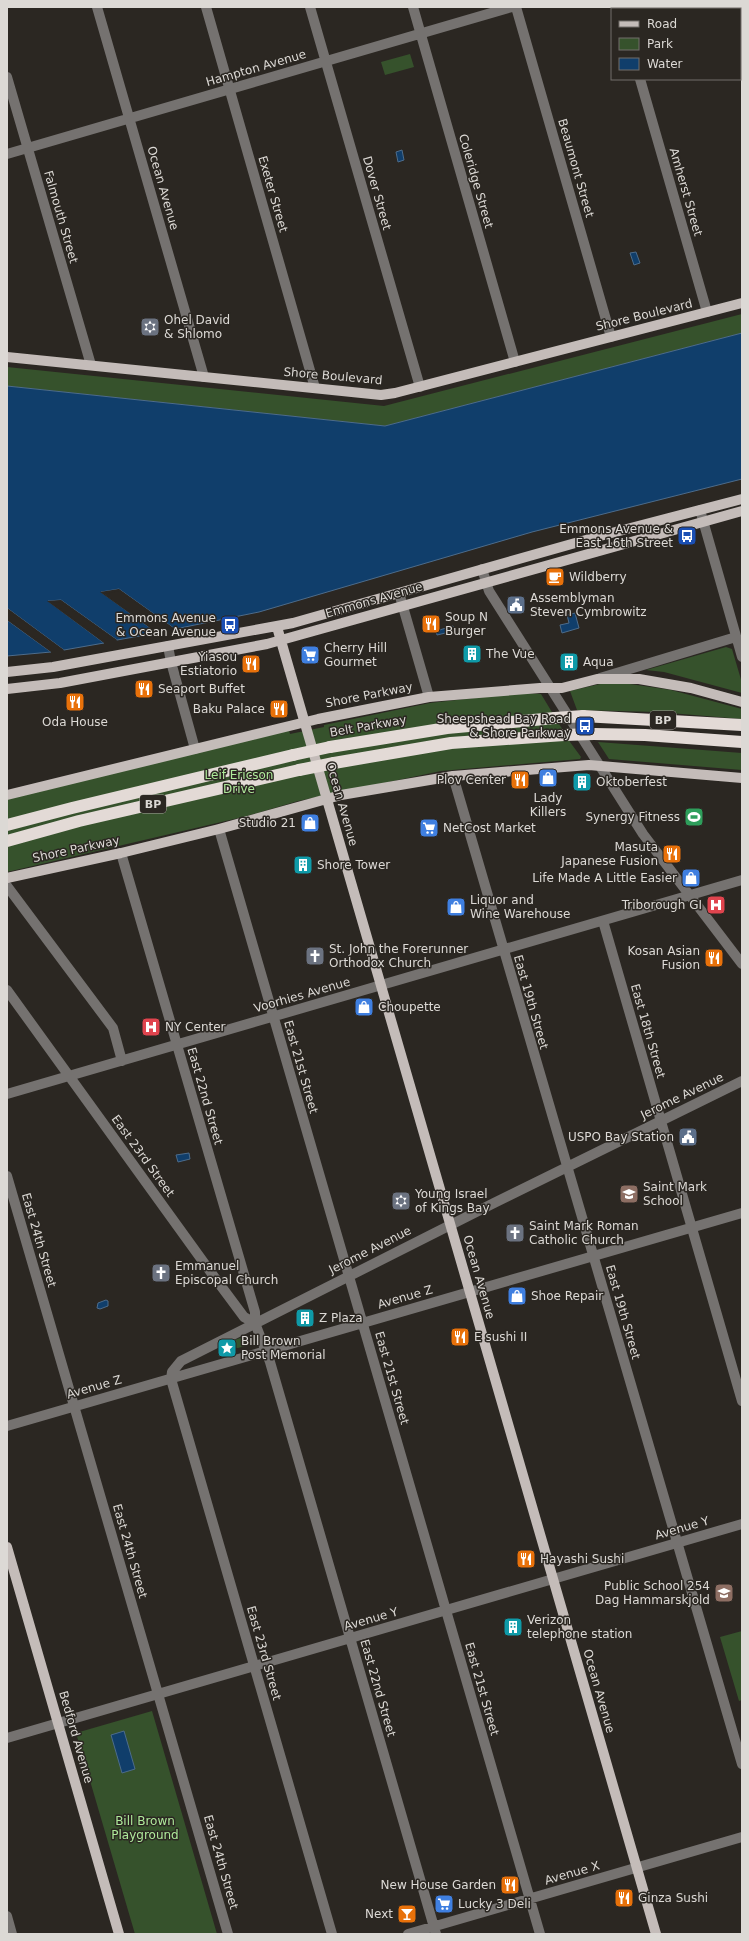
<svg xmlns="http://www.w3.org/2000/svg" width="749" height="1941" font-family="'DejaVu Sans',sans-serif">
<rect width="100%" height="100%" fill="#2b2722"/>
<path fill="#36522c" d="M410,54L414,67L385,75L381,62Z
M742,314V333L385,426L7,386V367L384,406Z
M726,647L732,649L742,683V693L664,672L646,670Z
M600,684H630L671,690L742,709V719L658,712L577,710L570,691Z
M518,693L541,694L570,742L581,757L580,759L441,771L298,801L247,816L7,872V799L289,730L290,734L324,727V725L430,703Z
M598,742L742,753V770L609,759Z
M243,1337L247,1341L245,1346L238,1348L229,1347L228,1345L232,1341Z
M742,1631V1700L739,1701L720,1637Z
M152,1711L217,1934H135L76,1733Z"/>
<path fill="#103e6b" stroke="#4d6c8b" d="M402,150L404,160L398,162L396,152Z
M636,252L640,263L634,265L630,253Z
M742,333V479L532,532L259,612L175,629L119,589L101,592L157,633L117,640L61,600L48,601L104,643L64,650L7,608V386L385,426Z
M575,613L579,628L562,633L560,625L569,623L567,615Z
M7,620L51,652L7,656Z
M453,626L454,631L437,635L436,631Z
M189,1153L190,1159L178,1162L176,1155Z
M106,1300L108,1301V1306L100,1309L97,1308L98,1303Z
M124,1731L135,1769L122,1773L111,1735Z"/>
<path fill="#2b2722" d="M119,589L175,629L172,630L119,591L105,594L159,632L157,633L100,592Z
M61,600L117,640H114L60,602L53,603L106,642L104,643L47,601Z
M7,608L64,650H62L7,610Z
M7,618L53,650V651L51,652L7,620Z"/>
<g fill="none" stroke-linecap="round" stroke-linejoin="round">
<path stroke="#757270" stroke-width="10" d="M97,7L204,377
M206,7L315,388
M310,7L420,387
M413,7L515,362
M516,7L611,337
M619,7L620,9
M7,77L91,365
M640,79L707,312
M7,154L512,7
M700,510L742,657
M482,569L489,591L643,834L742,964
M399,593L429,697
M168,646L171,662L195,749
M600,678L736,637
M453,776L742,1764
M219,829L540,1934
M121,853L255,1312V1323
M7,886L113,1028L122,1061
M603,921L742,1401
M7,990L215,1278L244,1317L255,1323L270,1362L436,1934
M7,1094L742,880
M7,1176L228,1934
M7,1426L742,1213
M7,1738L742,1524
M7,1916L12,1934
M332,1934L171,1379L172,1372L181,1361L494,1203L742,1081
M408,1934L742,1837"/>
<path stroke="#c4bcb9" stroke-width="10" d="M729,7V9
M740,46L742,52
M7,357L381,395L395,393L742,303
M277,627L656,1934
M7,672L53,667L293,623L600,536L742,499
M7,689L60,683L267,644L742,511
M7,795L318,719L429,697L540,688H562L597,679H639L691,688L742,702
M7,878L121,853L219,829L341,795L453,776L589,765L742,778
M7,1547L119,1934"/>
<path stroke="#e3dad6" stroke-width="12" d="M583,716L742,725
M594,734L645,735L742,742
M330,747L447,728L555,718
M334,763L451,743L564,735
M7,825L72,808L293,755
M7,841L79,821L299,770"/>
<path stroke="#e3dad6" stroke-width="12" d="M555,718L583,716
M564,735L594,734
M293,755L330,747
M299,770L334,763"/>
</g>
<defs>
<g id="synagogue-square" transform="scale(1)"><rect x="-9" y="-9" width="18" height="18" rx="4" fill="#6b7280" stroke="#2b2722"/><path d="M0-6.5L5.6 3.2H-5.6ZM0 6.5L5.6-3.2H-5.6Z" fill="#fff"/></g>
<g id="bus-square" transform="scale(1)"><rect x="-9" y="-9" width="18" height="18" rx="4" fill="#1a4fb4" stroke="#2b2722"/><path d="M-5-6H5V4H4V6H2V4H-2V6H-4V4H-5ZM-3.5-4V0h7V-4ZM-3.5 1.2v1.5H-2V1.2ZM2 1.2v1.5H3.5V1.2Z" fill="#fff"/></g>
<g id="cafe-square" transform="scale(1)"><rect x="-9" y="-9" width="18" height="18" rx="4" fill="#e8710a" stroke="#2b2722"/><path d="M-5.5-4.5H6V0H3Q3 3.5 0 3.5H-2.5Q-5.5 3.5-5.5 0ZM3-3.2v2h1.7v-2ZM-6 4.5H4V6H-6Z" fill="#fff"/></g>
<g id="civic-square" transform="scale(1)"><rect x="-9" y="-9" width="18" height="18" rx="4" fill="#5c6f8a" stroke="#2b2722"/><path d="M-.6-6.5H3V-4.5H.6V-3L4-1V1h2V6H-6V1h2V-1L-.6-3ZM-1.2 2.5V6h2.4V2.5Z" fill="#fff"/></g>
<g id="restaurant-square" transform="scale(1)"><rect x="-9" y="-9" width="18" height="18" rx="4" fill="#e8710a" stroke="#2b2722"/><path d="M-5-6h1v4h1v-4h1v4h1v-4h1v5L-1.5 .5V6h-2V.5L-5-1ZM5-6V6H3V1.5H1.5Q1.5-4 5-6Z" fill="#fff"/></g>
<g id="building-square" transform="scale(1)"><rect x="-9" y="-9" width="18" height="18" rx="4" fill="#0f9aa8" stroke="#2b2722"/><path d="M-4-6H4V6H1V3H-1V6H-4ZM-2.5-4.3h1.7v1.8h-1.7ZM.8-4.3h1.7v1.8H.8ZM-2.5-1h1.7V.8h-1.7ZM.8-1h1.7V.8H.8Z" fill="#fff"/></g>
<g id="supermarket-square" transform="scale(1)"><rect x="-9" y="-9" width="18" height="18" rx="4" fill="#3f7fe0" stroke="#2b2722"/><path d="M-6-5.5h2.5l.6 2H6L4.5 2H-2.5L-4.4-4H-6ZM-1.5 3.2a1.3 1.3 0 1 0 .1 0ZM3 3.2a1.3 1.3 0 1 0 .1 0Z" fill="#fff"/></g>
<g id="shop-square" transform="scale(1)"><rect x="-9" y="-9" width="18" height="18" rx="4" fill="#3f7fe0" stroke="#2b2722"/><path d="M-5-2.5h2.3a2.7 3.5 0 0 1 5.4 0H5L5.5 6h-11ZM-1.5-2.5h3a1.5 2.3 0 0 0-3 0Z" fill="#fff"/></g>
<g id="stadium-square" transform="scale(1)"><rect x="-9" y="-9" width="18" height="18" rx="4" fill="#2e9e5b" stroke="#2b2722"/><path d="M0-5a6.5 5 0 1 0 0 10a6.5 5 0 1 0 0-10ZM-3.5-1.8h7v3.6h-7Z" fill="#fff"/></g>
<g id="hospital-square" transform="scale(1)"><rect x="-9" y="-9" width="18" height="18" rx="4" fill="#e0444e" stroke="#2b2722"/><path d="M-5-5h3v3.5h4V-5h3V5h-3V1.5h-4V5h-3Z" fill="#fff"/></g>
<g id="church-square" transform="scale(1)"><rect x="-9" y="-9" width="18" height="18" rx="4" fill="#6b7280" stroke="#2b2722"/><path d="M-1.2-6h2.4v3.5h3.3v2.4h-3.3V6h-2.4V-.1h-3.3v-2.4h3.3Z" fill="#fff"/></g>
<g id="school-square" transform="scale(1)"><rect x="-9" y="-9" width="18" height="18" rx="4" fill="#8d6e63" stroke="#2b2722"/><path d="M0-5L7-2L0 1L-7-2ZM-4 1L0 2.5L4 1V4Q0 6-4 4Z" fill="#fff"/></g>
<g id="sight-square" transform="scale(1)"><rect x="-9" y="-9" width="18" height="18" rx="4" fill="#0f9aa8" stroke="#2b2722"/><path d="M0-6L1.8-2.2L6-1.7L2.9 1.2L3.7 5.4L0 3.3L-3.7 5.4L-2.9 1.2L-6-1.7L-1.8-2.2Z" fill="#fff"/></g>
<g id="bar-square" transform="scale(1)"><rect x="-9" y="-9" width="18" height="18" rx="4" fill="#e8710a" stroke="#2b2722"/><path d="M-6-5H6L.8 .8V4.5H3.5V6h-7V4.5H-.8V.8Z" fill="#fff"/></g>
</defs>
<g fill-rule="evenodd">
<use href="#synagogue-square" x="150" y="327"/>
<use href="#bus-square" x="687" y="536"/>
<use href="#cafe-square" x="555" y="577"/>
<use href="#civic-square" x="516" y="605"/>
<use href="#restaurant-square" x="431" y="624"/>
<use href="#bus-square" x="230" y="625"/>
<use href="#building-square" x="472" y="654"/>
<use href="#supermarket-square" x="310" y="655"/>
<use href="#building-square" x="569" y="662"/>
<use href="#restaurant-square" x="251" y="664"/>
<use href="#restaurant-square" x="144" y="689"/>
<use href="#restaurant-square" x="75" y="702"/>
<use href="#restaurant-square" x="279" y="709"/>
<use href="#bus-square" x="585" y="726"/>
<use href="#shop-square" x="548" y="778"/>
<use href="#restaurant-square" x="520" y="780"/>
<use href="#building-square" x="582" y="782"/>
<use href="#stadium-square" x="694" y="817"/>
<use href="#shop-square" x="310" y="823"/>
<use href="#supermarket-square" x="429" y="828"/>
<use href="#restaurant-square" x="672" y="854"/>
<use href="#building-square" x="303" y="865"/>
<use href="#shop-square" x="691" y="878"/>
<use href="#hospital-square" x="716" y="905"/>
<use href="#shop-square" x="456" y="907"/>
<use href="#church-square" x="315" y="956"/>
<use href="#restaurant-square" x="714" y="958"/>
<use href="#shop-square" x="364" y="1007"/>
<use href="#hospital-square" x="151" y="1027"/>
<use href="#civic-square" x="688" y="1137"/>
<use href="#school-square" x="629" y="1194"/>
<use href="#synagogue-square" x="401" y="1201"/>
<use href="#church-square" x="515" y="1233"/>
<use href="#church-square" x="161" y="1273"/>
<use href="#shop-square" x="517" y="1296"/>
<use href="#building-square" x="305" y="1318"/>
<use href="#restaurant-square" x="460" y="1337"/>
<use href="#sight-square" x="227" y="1348"/>
<use href="#restaurant-square" x="526" y="1559"/>
<use href="#school-square" x="724" y="1593"/>
<use href="#building-square" x="513" y="1627"/>
<use href="#restaurant-square" x="510" y="1885"/>
<use href="#restaurant-square" x="624" y="1898"/>
<use href="#supermarket-square" x="444" y="1904"/>
<use href="#bar-square" x="407" y="1914"/>
</g>
<g text-anchor="middle" dominant-baseline="central" stroke-width="3" stroke-linejoin="round" paint-order="stroke">
<g fill="#2b2722" stroke="#a7a49f" stroke-width="1">
<rect x="650" y="711" width="26" height="18" rx="3"/>
<rect x="140" y="795" width="26" height="18" rx="3"/>
</g>
<g font-size="11" font-weight="bold" fill="#dcd9d5">
<text x="663" y="720">BP</text>
<text x="153" y="804">BP</text>
</g>
<g font-size="12" fill="#dcd9d5" stroke="#2b2722">
<text transform="translate(256 68) rotate(-16)">Hampton Avenue</text>
<text transform="translate(576 168) rotate(74)">Beaumont Street</text>
<text transform="translate(476 181) rotate(74)">Coleridge Street</text>
<text transform="translate(163 188) rotate(74)">Ocean Avenue</text>
<text transform="translate(686 192) rotate(74)">Amherst Street</text>
<text transform="translate(377 193) rotate(74)">Dover Street</text>
<text transform="translate(273 194) rotate(74)">Exeter Street</text>
<text transform="translate(61 217) rotate(74)">Falmouth Street</text>
<text transform="translate(644 315) rotate(-14)">Shore Boulevard</text>
<text transform="translate(333 376) rotate(5)">Shore Boulevard</text>
<text transform="translate(374 600) rotate(-16)">Emmons Avenue</text>
<text transform="translate(369 695) rotate(-11)">Shore Parkway</text>
<text transform="translate(368 726) rotate(-10)">Belt Parkway</text>
<text transform="translate(342 804) rotate(74)">Ocean Avenue</text>
<text transform="translate(76 849) rotate(-12)">Shore Parkway</text>
<text transform="translate(302 995) rotate(-16)">Voorhies Avenue</text>
<text transform="translate(531 1002) rotate(74)">East 19th Street</text>
<text transform="translate(648 1031) rotate(74)">East 18th Street</text>
<text transform="translate(301 1067) rotate(74)">East 21st Street</text>
<text transform="translate(205 1096) rotate(74)">East 22nd Street</text>
<text transform="translate(682 1096) rotate(-26)">Jerome Avenue</text>
<text transform="translate(143 1156) rotate(54)">East 23rd Street</text>
<text transform="translate(39 1240) rotate(74)">East 24th Street</text>
<text transform="translate(370 1250) rotate(-27)">Jerome Avenue</text>
<text transform="translate(479 1277) rotate(74)">Ocean Avenue</text>
<text transform="translate(405 1297) rotate(-16)">Avenue Z</text>
<text transform="translate(623 1312) rotate(74)">East 19th Street</text>
<text transform="translate(392 1378) rotate(74)">East 21st Street</text>
<text transform="translate(94 1387) rotate(-16)">Avenue Z</text>
<text transform="translate(682 1528) rotate(-16)">Avenue Y</text>
<text transform="translate(130 1551) rotate(74)">East 24th Street</text>
<text transform="translate(371 1619) rotate(-16)">Avenue Y</text>
<text transform="translate(264 1653) rotate(74)">East 23rd Street</text>
<text transform="translate(378 1688) rotate(74)">East 22nd Street</text>
<text transform="translate(482 1689) rotate(74)">East 21st Street</text>
<text transform="translate(599 1691) rotate(74)">Ocean Avenue</text>
<text transform="translate(76 1737) rotate(74)">Bedford Avenue</text>
<text transform="translate(221 1862) rotate(74)">East 24th Street</text>
<text transform="translate(572 1873) rotate(-16)">Avenue X</text>
</g>
<g font-size="12" fill="#dcd9d5" stroke="#2b2722" text-anchor="start">
<text x="164" y="320">Ohel David<tspan x="164" dy="14">&amp; Shlomo</tspan></text>
<text x="673" y="529" text-anchor="end">Emmons Avenue &amp;<tspan x="673" dy="14">East 16th Street</tspan></text>
<text x="569" y="577">Wildberry</text>
<text x="530" y="598">Assemblyman<tspan x="530" dy="14">Steven Cymbrowitz</tspan></text>
<text x="445" y="617">Soup N<tspan x="445" dy="14">Burger</tspan></text>
<text x="216" y="618" text-anchor="end">Emmons Avenue<tspan x="216" dy="14">&amp; Ocean Avenue</tspan></text>
<text x="324" y="648">Cherry Hill<tspan x="324" dy="14">Gourmet</tspan></text>
<text x="486" y="654">The Vue</text>
<text x="237" y="657" text-anchor="end">Yiasou<tspan x="237" dy="14">Estiatorio</tspan></text>
<text x="583" y="662">Aqua</text>
<text x="158" y="689">Seaport Buffet</text>
<text x="265" y="709" text-anchor="end">Baku Palace</text>
<text x="571" y="719" text-anchor="end">Sheepshead Bay Road<tspan x="571" dy="14">&amp; Shore Parkway</tspan></text>
<text x="75" y="722" text-anchor="middle">Oda House</text>
<text x="506" y="780" text-anchor="end">Plov Center</text>
<text x="596" y="782">Oktoberfest</text>
<text x="548" y="798" text-anchor="middle">Lady<tspan x="548" dy="14">Killers</tspan></text>
<text x="680" y="817" text-anchor="end">Synergy Fitness</text>
<text x="296" y="823" text-anchor="end">Studio 21</text>
<text x="443" y="828">NetCost Market</text>
<text x="658" y="847" text-anchor="end">Masuta<tspan x="658" dy="14">Japanese Fusion</tspan></text>
<text x="317" y="865">Shore Tower</text>
<text x="677" y="878" text-anchor="end">Life Made A Little Easier</text>
<text x="470" y="900">Liquor and<tspan x="470" dy="14">Wine Warehouse</tspan></text>
<text x="702" y="905" text-anchor="end">Triborough GI</text>
<text x="329" y="949">St. John the Forerunner<tspan x="329" dy="14">Orthodox Church</tspan></text>
<text x="700" y="951" text-anchor="end">Kosan Asian<tspan x="700" dy="14">Fusion</tspan></text>
<text x="378" y="1007">Choupette</text>
<text x="165" y="1027">NY Center</text>
<text x="674" y="1137" text-anchor="end">USPO Bay Station</text>
<text x="643" y="1187">Saint Mark<tspan x="643" dy="14">School</tspan></text>
<text x="415" y="1194">Young Israel<tspan x="415" dy="14">of Kings Bay</tspan></text>
<text x="529" y="1226">Saint Mark Roman<tspan x="529" dy="14">Catholic Church</tspan></text>
<text x="175" y="1266">Emmanuel<tspan x="175" dy="14">Episcopal Church</tspan></text>
<text x="531" y="1296">Shoe Repair</text>
<text x="319" y="1318">Z Plaza</text>
<text x="474" y="1337">E sushi II</text>
<text x="241" y="1341">Bill Brown<tspan x="241" dy="14">Post Memorial</tspan></text>
<text x="540" y="1559">Hayashi Sushi</text>
<text x="710" y="1586" text-anchor="end">Public School 254<tspan x="710" dy="14">Dag Hammarskjold</tspan></text>
<text x="527" y="1620">Verizon<tspan x="527" dy="14">telephone station</tspan></text>
<text x="496" y="1885" text-anchor="end">New House Garden</text>
<text x="638" y="1898">Ginza Sushi</text>
<text x="458" y="1904">Lucky 3 Deli</text>
<text x="393" y="1914" text-anchor="end">Next</text>
</g>
<g font-size="12" fill="#aee99a" stroke="#2b2722">
<text x="239" y="775">Leif Ericson<tspan x="239" dy="14">Drive</tspan></text>
<text x="145" y="1821">Bill Brown<tspan x="145" dy="14">Playground</tspan></text>
</g>
</g>
<rect width="749" height="1941" fill="none" stroke="#dcd9d5" stroke-width="16"/>
<rect x="611" y="8" width="130" height="72" fill="#2b2722" stroke="#726e6a"/>
<rect x="619" y="21" width="20" height="6" fill="#c4bcb9" stroke="#726e6a"/>
<text x="647" y="28" font-size="12" fill="#dcd9d5">Road</text>
<rect x="619" y="38" width="20" height="12" fill="#36522c" stroke="#726e6a"/>
<text x="647" y="48" font-size="12" fill="#dcd9d5">Park</text>
<rect x="619" y="58" width="20" height="12" fill="#103e6b" stroke="#726e6a"/>
<text x="647" y="68" font-size="12" fill="#dcd9d5">Water</text>
</svg>
